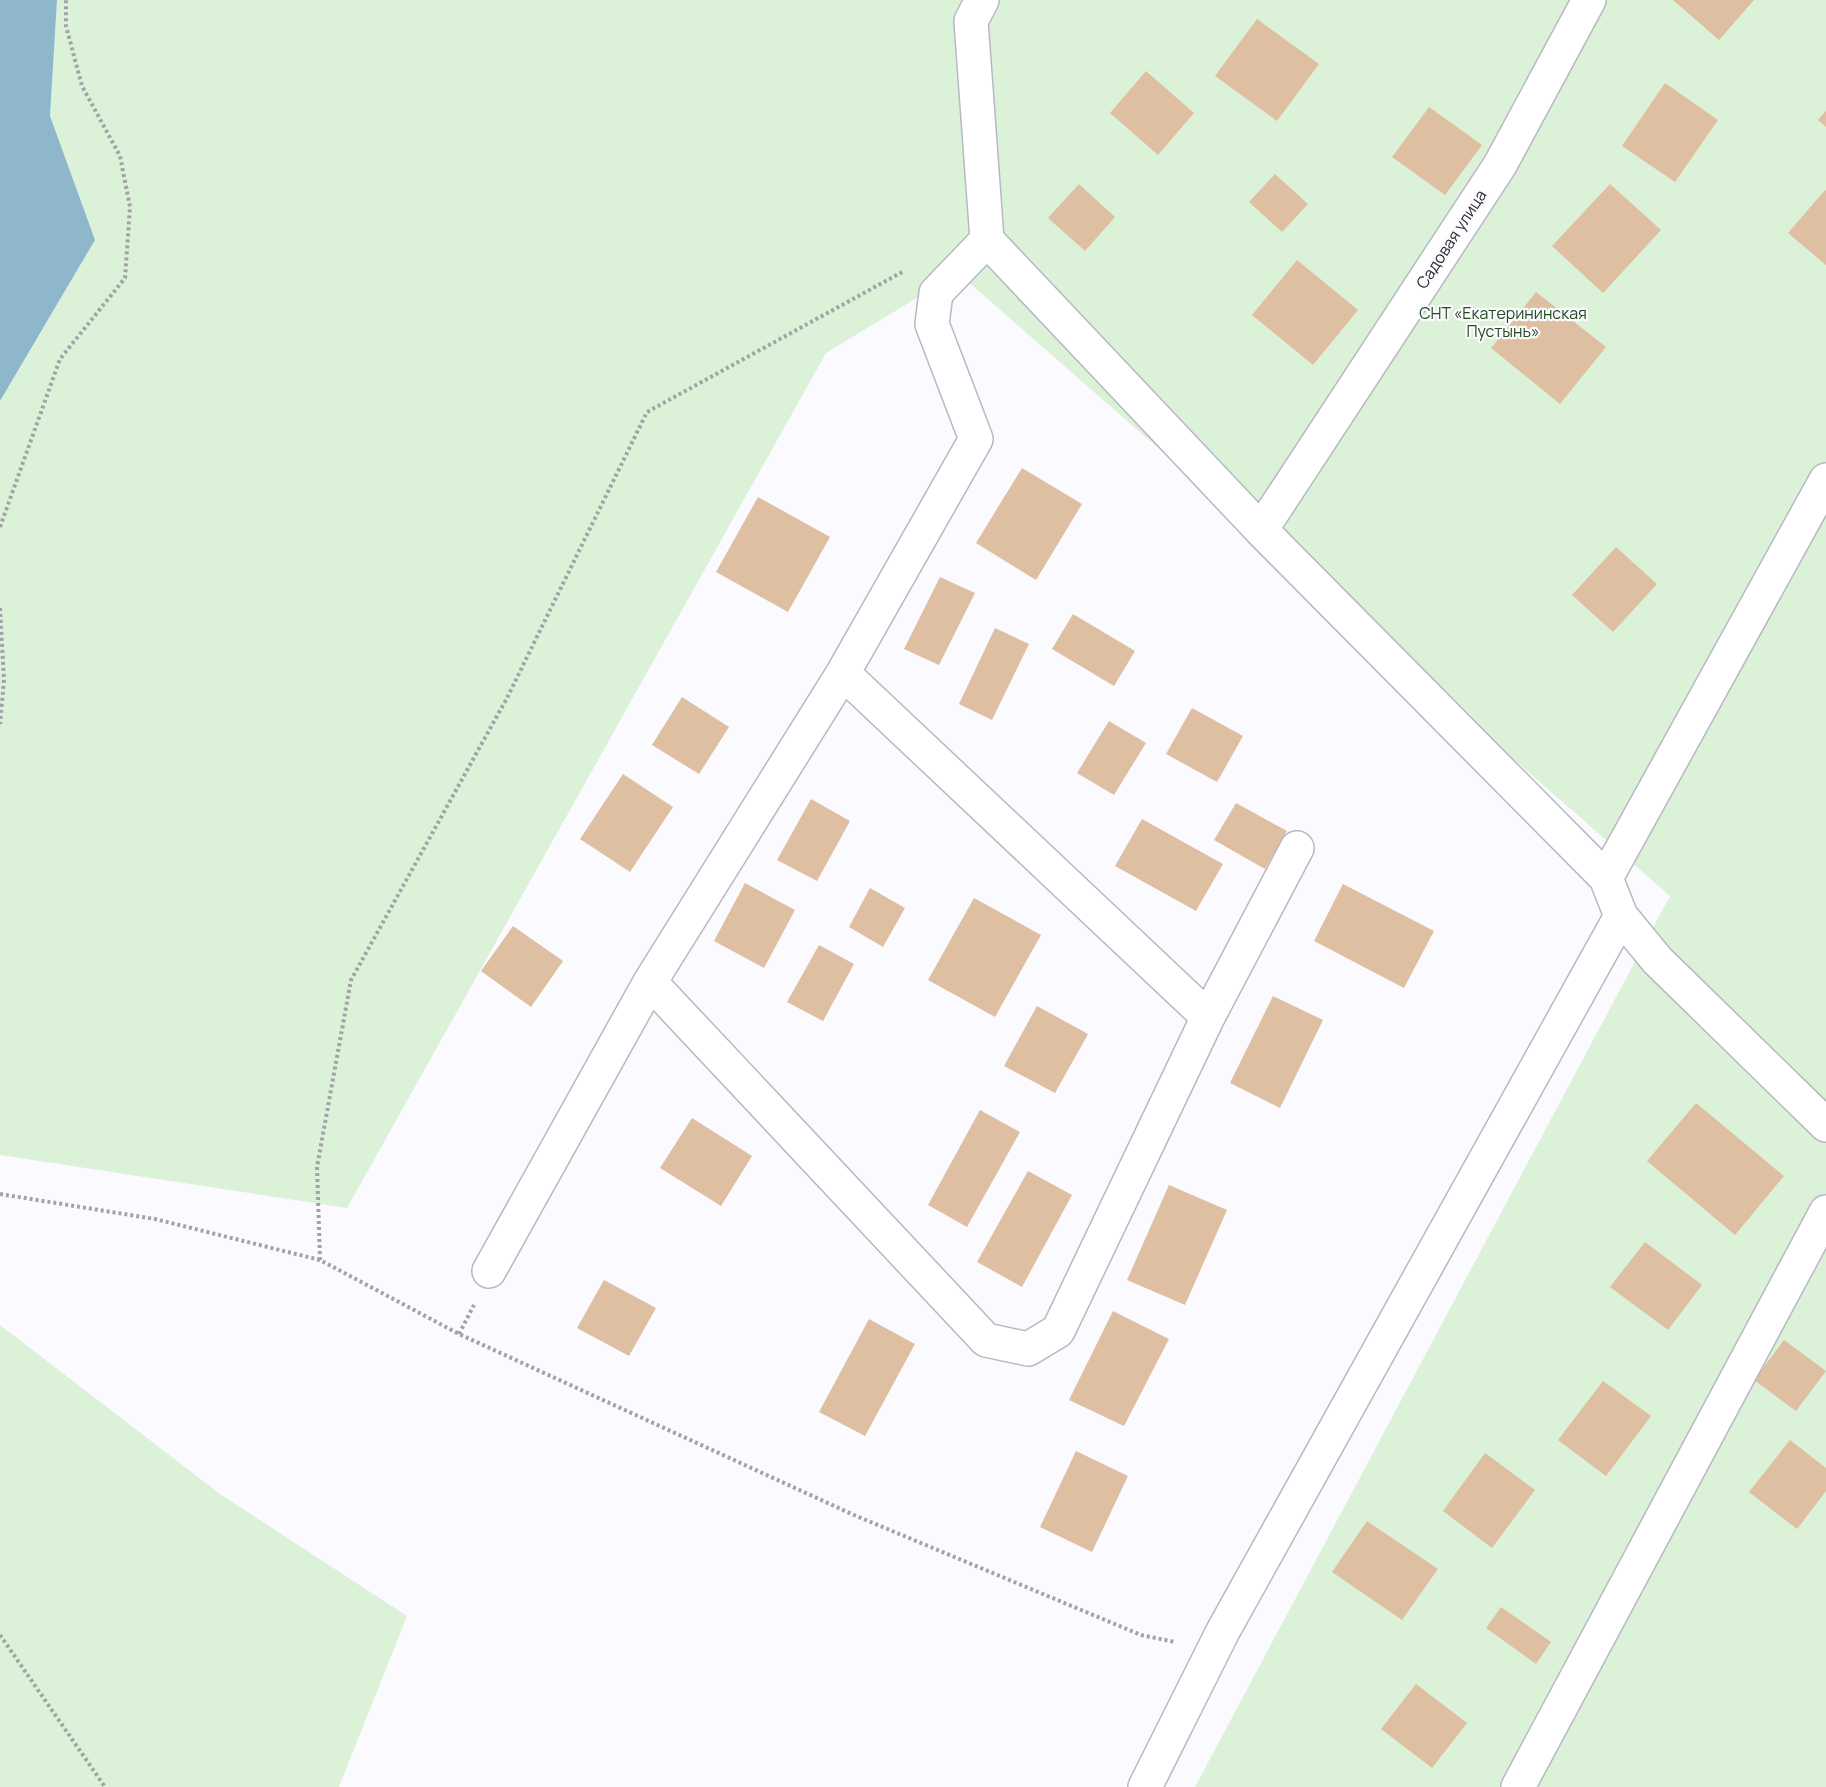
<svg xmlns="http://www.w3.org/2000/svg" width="1826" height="1787" font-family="Manrope,sans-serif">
<rect width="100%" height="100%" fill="#fafaff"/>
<path fill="#dbf2d8" d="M57,0H1826V1787H1195L1670,896L958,273L826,353L347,1208L0,1155V401L95,240L50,116Z
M0,1325L220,1494L407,1616L339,1787H0Z"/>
<path fill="#8eb7cc" d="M0,0H57L50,116L95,240L0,401Z"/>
<path fill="#debfa2" d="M1673,0H1754L1719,40Z
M1257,19L1319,64L1277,121L1215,76Z
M1146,71L1194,113L1158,155L1110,113Z
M1665,83L1718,120L1675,182L1622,146Z
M1429,107L1482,145L1445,195L1392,157Z
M1826,111V127L1818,120Z
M1275,174L1308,204L1282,232L1249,202Z
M1079,184L1115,217L1085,251L1048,218Z
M1610,184L1661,230L1603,293L1552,246Z
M1825,190L1826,191V265L1788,233Z
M1297,260L1358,310L1313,365L1252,315Z
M1536,292L1606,347L1560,404L1491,348Z
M1022,468L1082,504L1036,580L976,543Z
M758,497L830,537L788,612L716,572Z
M1616,547L1657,584L1613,632L1572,595Z
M940,577L975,593L939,665L904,649Z
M1073,614L1135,651L1114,686L1052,649Z
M995,628L1029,644L992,720L959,704Z
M682,697L729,727L699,774L652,745Z
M1192,708L1243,736L1217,782L1166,754Z
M1109,721L1146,743L1114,795L1077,773Z
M623,774L673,807L630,872L580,839Z
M811,799L850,821L817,881L777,860Z
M1236,803L1287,831L1265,869L1214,840Z
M1142,819L1223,864L1196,911L1115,866Z
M745,883L795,910L764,968L714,941Z
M1343,884L1434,931L1404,988L1314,941Z
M870,888L905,908L883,947L849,927Z
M974,898L1041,935L995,1017L928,980Z
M513,926L563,961L531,1007L481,971Z
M819,945L854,964L823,1021L787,1002Z
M1273,996L1323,1020L1280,1108L1230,1083Z
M1037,1006L1088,1034L1055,1093L1004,1066Z
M1696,1103L1784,1176L1735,1235L1647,1161Z
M980,1110L1020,1132L967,1227L928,1205Z
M692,1118L752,1156L721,1206L660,1168Z
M1028,1171L1072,1195L1022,1287L977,1262Z
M1169,1185L1227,1210L1185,1305L1127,1280Z
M1645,1242L1702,1285L1668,1330L1610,1287Z
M604,1280L656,1308L629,1356L577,1328Z
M1113,1311L1169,1339L1124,1426L1069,1400Z
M869,1319L915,1344L865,1436L819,1412Z
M1784,1340L1826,1371L1796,1411L1754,1380Z
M1603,1381L1651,1416L1606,1476L1558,1440Z
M1790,1440L1826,1468V1491L1797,1529L1749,1492Z
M1076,1451L1128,1476L1092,1552L1040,1527Z
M1485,1453L1535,1490L1492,1548L1443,1511Z
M1367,1521L1438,1569L1402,1620L1332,1572Z
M1501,1607L1551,1642L1536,1664L1486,1628Z
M1416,1684L1467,1723L1432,1768L1381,1729Z"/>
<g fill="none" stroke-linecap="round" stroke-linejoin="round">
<g stroke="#b8b8c3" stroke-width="36">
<path id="street" d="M982,0L971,21L987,240L1261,530L1606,878L1621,916L1657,960L1826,1125
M1261,530L1500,165L1589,0
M843,673L1208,1017
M1606,878L1826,480
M650,982L986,1340L1028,1349L1058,1331L1208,1017L1297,848
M489,1271L650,982L843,673L976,439L932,324L936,293L987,240
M1145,1787L1223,1631L1621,916
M1518,1787L1826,1212"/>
</g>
<path stroke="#a2a2a7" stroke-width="4" stroke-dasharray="3 3" stroke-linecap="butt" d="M0,527L60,359L125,278L130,207L120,156L82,86L66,26V0
M0,608L4,680L0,724
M0,1194L155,1219L320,1260L459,1334L854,1515L1141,1635L1175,1642
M320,1260L317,1167L351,980L507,698L647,412L904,271
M459,1334L474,1305
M0,1635L105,1787"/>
<use href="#street" stroke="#fff" stroke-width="33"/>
</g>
<g text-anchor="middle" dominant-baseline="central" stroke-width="4.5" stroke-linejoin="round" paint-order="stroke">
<g font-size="16" fill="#29292e" stroke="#fafaff">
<text transform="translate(1451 239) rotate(-57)">Садовая улица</text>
</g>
<g font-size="16" fill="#244b20" stroke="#fafaff">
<text x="1503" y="313">СНТ «Екатерининская<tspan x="1503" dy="18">Пустынь»</tspan></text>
</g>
</g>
</svg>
